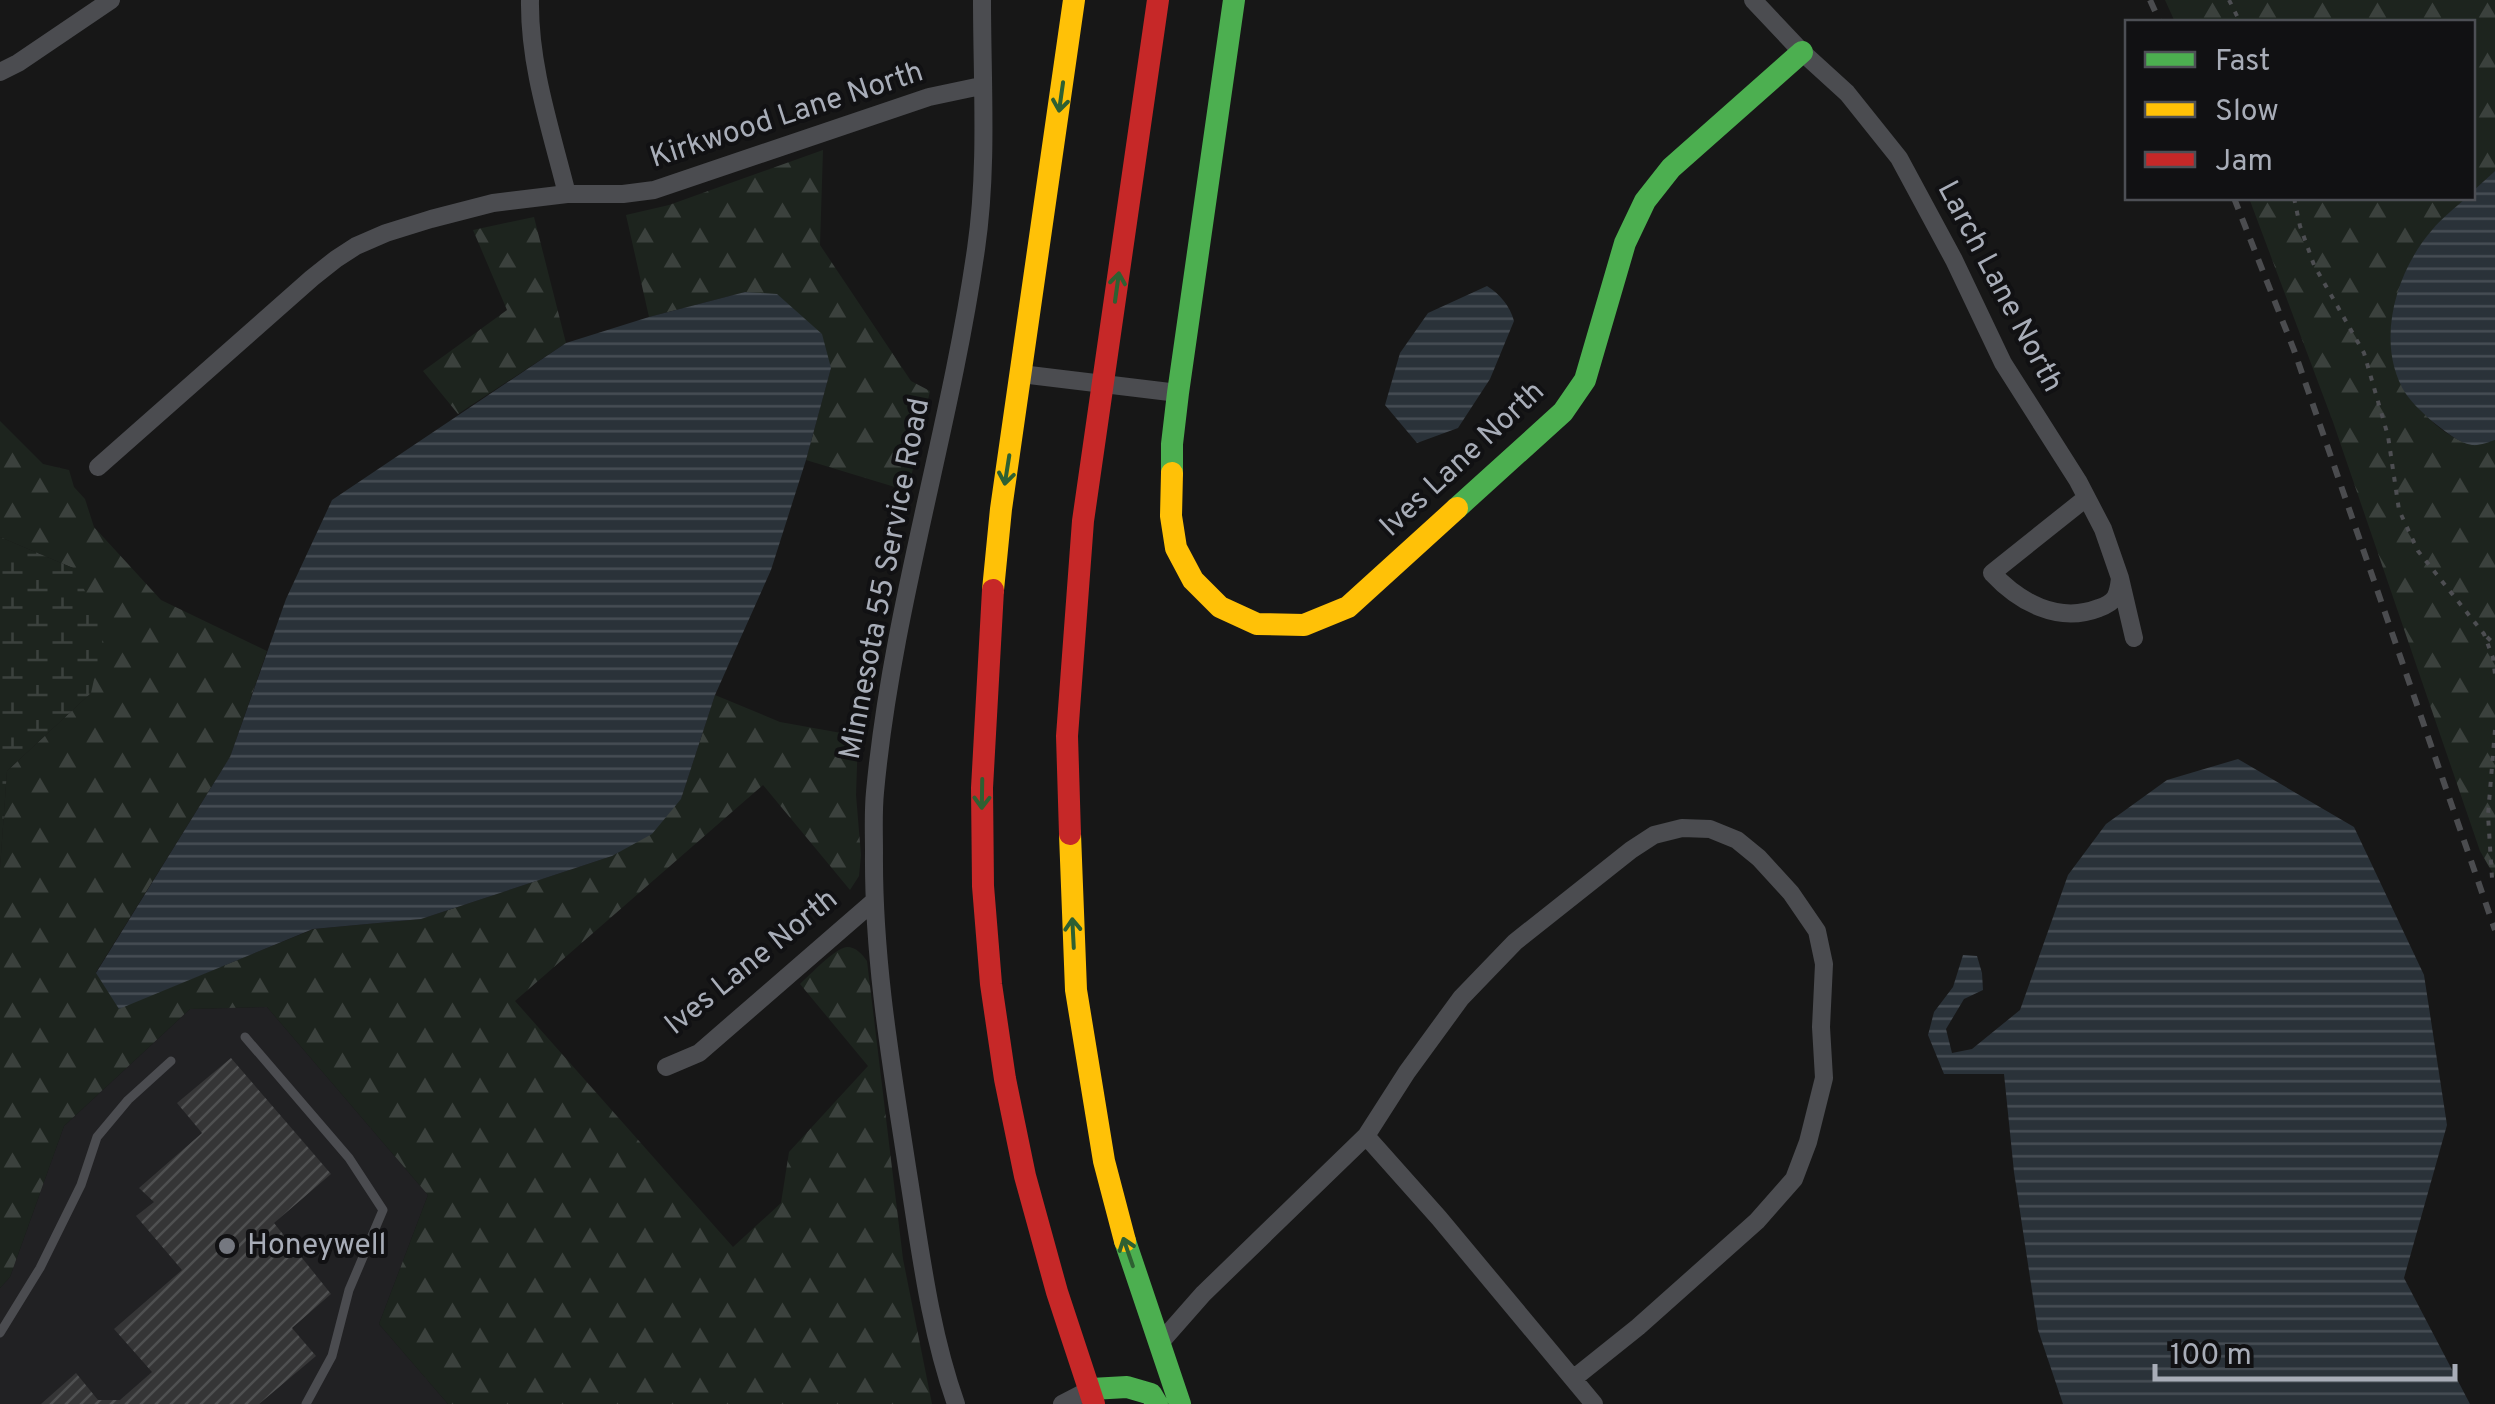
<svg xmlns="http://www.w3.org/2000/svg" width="2495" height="1404" font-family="Overpass,sans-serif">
<defs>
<pattern id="forest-firs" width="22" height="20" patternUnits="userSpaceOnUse" patternTransform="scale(2.5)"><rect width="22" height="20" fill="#1d241e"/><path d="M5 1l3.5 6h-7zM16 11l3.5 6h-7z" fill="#3b413d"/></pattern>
<pattern id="wetland-marsh" width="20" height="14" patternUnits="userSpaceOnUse" patternTransform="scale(2.5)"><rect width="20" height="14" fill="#1d241e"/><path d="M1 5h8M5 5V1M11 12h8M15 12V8" fill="none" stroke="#3b413d"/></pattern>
<pattern id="water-rules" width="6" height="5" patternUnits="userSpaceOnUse" patternTransform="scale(2.5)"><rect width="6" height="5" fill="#2a3239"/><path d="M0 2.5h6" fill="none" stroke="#464d54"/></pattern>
<pattern id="building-hatch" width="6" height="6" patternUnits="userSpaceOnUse" patternTransform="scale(2.5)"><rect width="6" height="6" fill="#353536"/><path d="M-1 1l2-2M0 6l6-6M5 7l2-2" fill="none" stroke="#4f5051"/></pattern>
</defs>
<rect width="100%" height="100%" fill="#171717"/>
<path fill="#212123" d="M267,1007L428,1195L379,1324L448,1404H0V1288L10,1277L64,1126L190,1009Z"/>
<path fill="url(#forest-firs)" d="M2165,0H2495V171L2473,191L2472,22H2175Z
M823,150L820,245L911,381L930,391L908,491L806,460L831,368L745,292L649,317L626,215L669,205Z
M2249,198H2466L2431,231L2406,394C2423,413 2444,438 2471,444C2478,445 2488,442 2495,440V877L2480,851L2333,422Z
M534,217L566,343L458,414L423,371L507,310L473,230Z
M0,421L43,464L69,470L74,487L85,499L94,527L161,600L267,651L230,757L96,972L119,1008L314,929L421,919L612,856L681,799L715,695L780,722L858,736L856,795L861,855L859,876L850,890L763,785L515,1001L733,1247L781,1203L789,1152L868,1066L800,984C810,975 835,948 847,947C856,947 862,954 867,961L903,1259L932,1404H448L379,1324L428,1195L267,1007L190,1009L64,1126L10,1277L0,1288V868L7,771L91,693L73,568L0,537Z"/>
<path fill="url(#wetland-marsh)" d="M0,537L73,568L105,630L91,693L7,771L0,868Z"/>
<path fill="url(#water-rules)" d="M2495,171V440C2489,442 2479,446 2472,445C2458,443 2444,430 2433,422C2424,414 2413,404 2406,394C2374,344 2396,271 2432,230C2442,218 2455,208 2466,198H2472L2473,191Z
M1487,286C1500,294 1510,306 1514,321L1490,379L1458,428L1417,443L1385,405L1400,353L1428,313Z
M745,292L777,294L822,334L831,368L806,460L771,570L715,695L681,799L652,834L612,856L421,919L313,929L119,1009L96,973L230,757L286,599L332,500L566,343L649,317Z
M2238,759L2354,827L2424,975L2447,1125L2404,1278L2470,1404H2063L2038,1330L2014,1172L2004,1074H1944L1928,1035L1934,1012L1953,987L1963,955L1977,956L1982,973L1983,990L1964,999L1946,1029L1952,1053L1972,1049L2020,1010L2068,875L2106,824L2167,780Z"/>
<path fill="url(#building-hatch)" d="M231,1058L331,1174L274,1223L331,1294L292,1328L316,1356L259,1404H41L76,1373L98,1400H120L152,1372L114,1329L182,1270L136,1216L154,1202L139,1188L202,1133L177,1103Z"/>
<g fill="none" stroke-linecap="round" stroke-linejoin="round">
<path stroke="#4d4e52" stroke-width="4" stroke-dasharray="5 8" stroke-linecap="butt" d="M2229,0L2240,22
M2294,198L2300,226L2314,265L2364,353L2388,436L2399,510L2418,551L2484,634L2493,658L2495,674
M2487,637L2495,645
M2495,730L2488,815L2492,878L2495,885"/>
<path stroke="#4b4c50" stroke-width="9" d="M245,1037L349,1158L383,1210L349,1290L332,1356L306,1404
M0,1333L40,1268L81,1185L97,1137L128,1100L171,1061"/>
<path stroke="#4b4c50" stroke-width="18" d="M530,0C529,66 551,130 567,194
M1753,0L1802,52L1847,93L1899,158L1954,260L2003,363L2078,481L2103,529L2120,578L2134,638
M0,72L18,63L111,0
M1021,374L1178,393
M98,467L312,278L336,259L356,246L386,233L431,219L493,203L567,194H623L654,190L929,97L981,86
M2086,498L1992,573C2019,602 2058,624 2099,608C2116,602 2118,596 2120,578
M666,1067L699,1053L873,902
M1366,1136L1439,1218L1594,1404
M1159,1344L1203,1294L1366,1136L1407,1072L1461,998L1515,942L1631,850L1654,835L1682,828L1710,829L1737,840L1759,858L1791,893L1817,931L1824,964L1821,1027L1824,1078L1808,1142L1794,1179L1757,1221L1638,1327L1573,1379
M956,1404C929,1328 920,1247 907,1167C891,1063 873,959 874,852C874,832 873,812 875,792C892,608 950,432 976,249C988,167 982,83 982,0
M1062,1404L1091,1389"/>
<path stroke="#4caf50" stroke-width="22" d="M1172,473V444L1178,393L1234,0
M1457,508L1563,412L1585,380L1625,243L1645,201L1671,168L1802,52
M1125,1241L1180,1404
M1091,1389L1127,1387L1151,1394L1157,1404"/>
<path stroke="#ffc107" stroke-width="22" d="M1172,473L1171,516L1176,548L1193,580L1220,607L1257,624L1304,625L1348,607L1457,508
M993,590L1001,509L1074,0
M1070,834L1076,990L1104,1161L1125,1241"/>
<path stroke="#c62828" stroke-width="22" d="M993,590L982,788L983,886L991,984L1005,1079L1025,1176L1057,1292L1094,1404
M1070,834L1067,736L1083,521L1158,0"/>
<path stroke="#4b4c4f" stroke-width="6" stroke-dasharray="12 10" stroke-linecap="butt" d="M2150,0L2160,22
M2234,198L2294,350L2495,930"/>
</g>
<defs><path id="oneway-shaft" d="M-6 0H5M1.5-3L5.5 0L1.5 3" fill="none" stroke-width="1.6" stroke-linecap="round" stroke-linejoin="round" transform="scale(2.5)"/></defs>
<g stroke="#2e6032">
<use href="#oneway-shaft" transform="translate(1061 97) rotate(98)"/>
<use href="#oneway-shaft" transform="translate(1117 287) rotate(-82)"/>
<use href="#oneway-shaft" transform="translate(1007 470) rotate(99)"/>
<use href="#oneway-shaft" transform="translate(982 794) rotate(91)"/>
<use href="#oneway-shaft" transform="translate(1073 933) rotate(-93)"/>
<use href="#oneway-shaft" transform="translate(1128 1252) rotate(-109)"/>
</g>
<circle fill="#757880" stroke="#111113" stroke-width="4" cx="227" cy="1246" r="10"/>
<g text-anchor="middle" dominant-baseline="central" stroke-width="8" stroke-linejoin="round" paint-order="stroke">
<g font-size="30" fill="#a8adb8" stroke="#111113">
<text transform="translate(787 116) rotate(-18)">Kirkwood Lane North</text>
<text transform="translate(1999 287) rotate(62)">Larch Lane North</text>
<text transform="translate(1463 460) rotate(-43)">Ives Lane North</text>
<text transform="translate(886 579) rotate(-79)">Minnesota 55 Service Road</text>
<text transform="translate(752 963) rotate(-39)">Ives Lane North</text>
</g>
<g font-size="30" fill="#a8adb8" stroke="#111113" text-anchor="start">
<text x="247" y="1246">Honeywell</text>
</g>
</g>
<rect x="2125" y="20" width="350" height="180" fill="#111113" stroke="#4d4f55" stroke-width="2.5"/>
<rect x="2145" y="52" width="50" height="15" fill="#4caf50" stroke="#4d4f55" stroke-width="2.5"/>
<text x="2215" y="70" font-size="30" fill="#a8adb8">Fast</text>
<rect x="2145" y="102" width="50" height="15" fill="#ffc107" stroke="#4d4f55" stroke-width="2.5"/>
<text x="2215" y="120" font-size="30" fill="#a8adb8">Slow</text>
<rect x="2145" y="152" width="50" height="15" fill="#c62828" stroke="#4d4f55" stroke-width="2.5"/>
<text x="2215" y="170" font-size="30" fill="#a8adb8">Jam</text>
<path d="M2155 1364v15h300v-15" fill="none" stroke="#a8adb8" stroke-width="5"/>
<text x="2170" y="1364" font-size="30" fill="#a8adb8" stroke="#111113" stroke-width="8" paint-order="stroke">100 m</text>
</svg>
